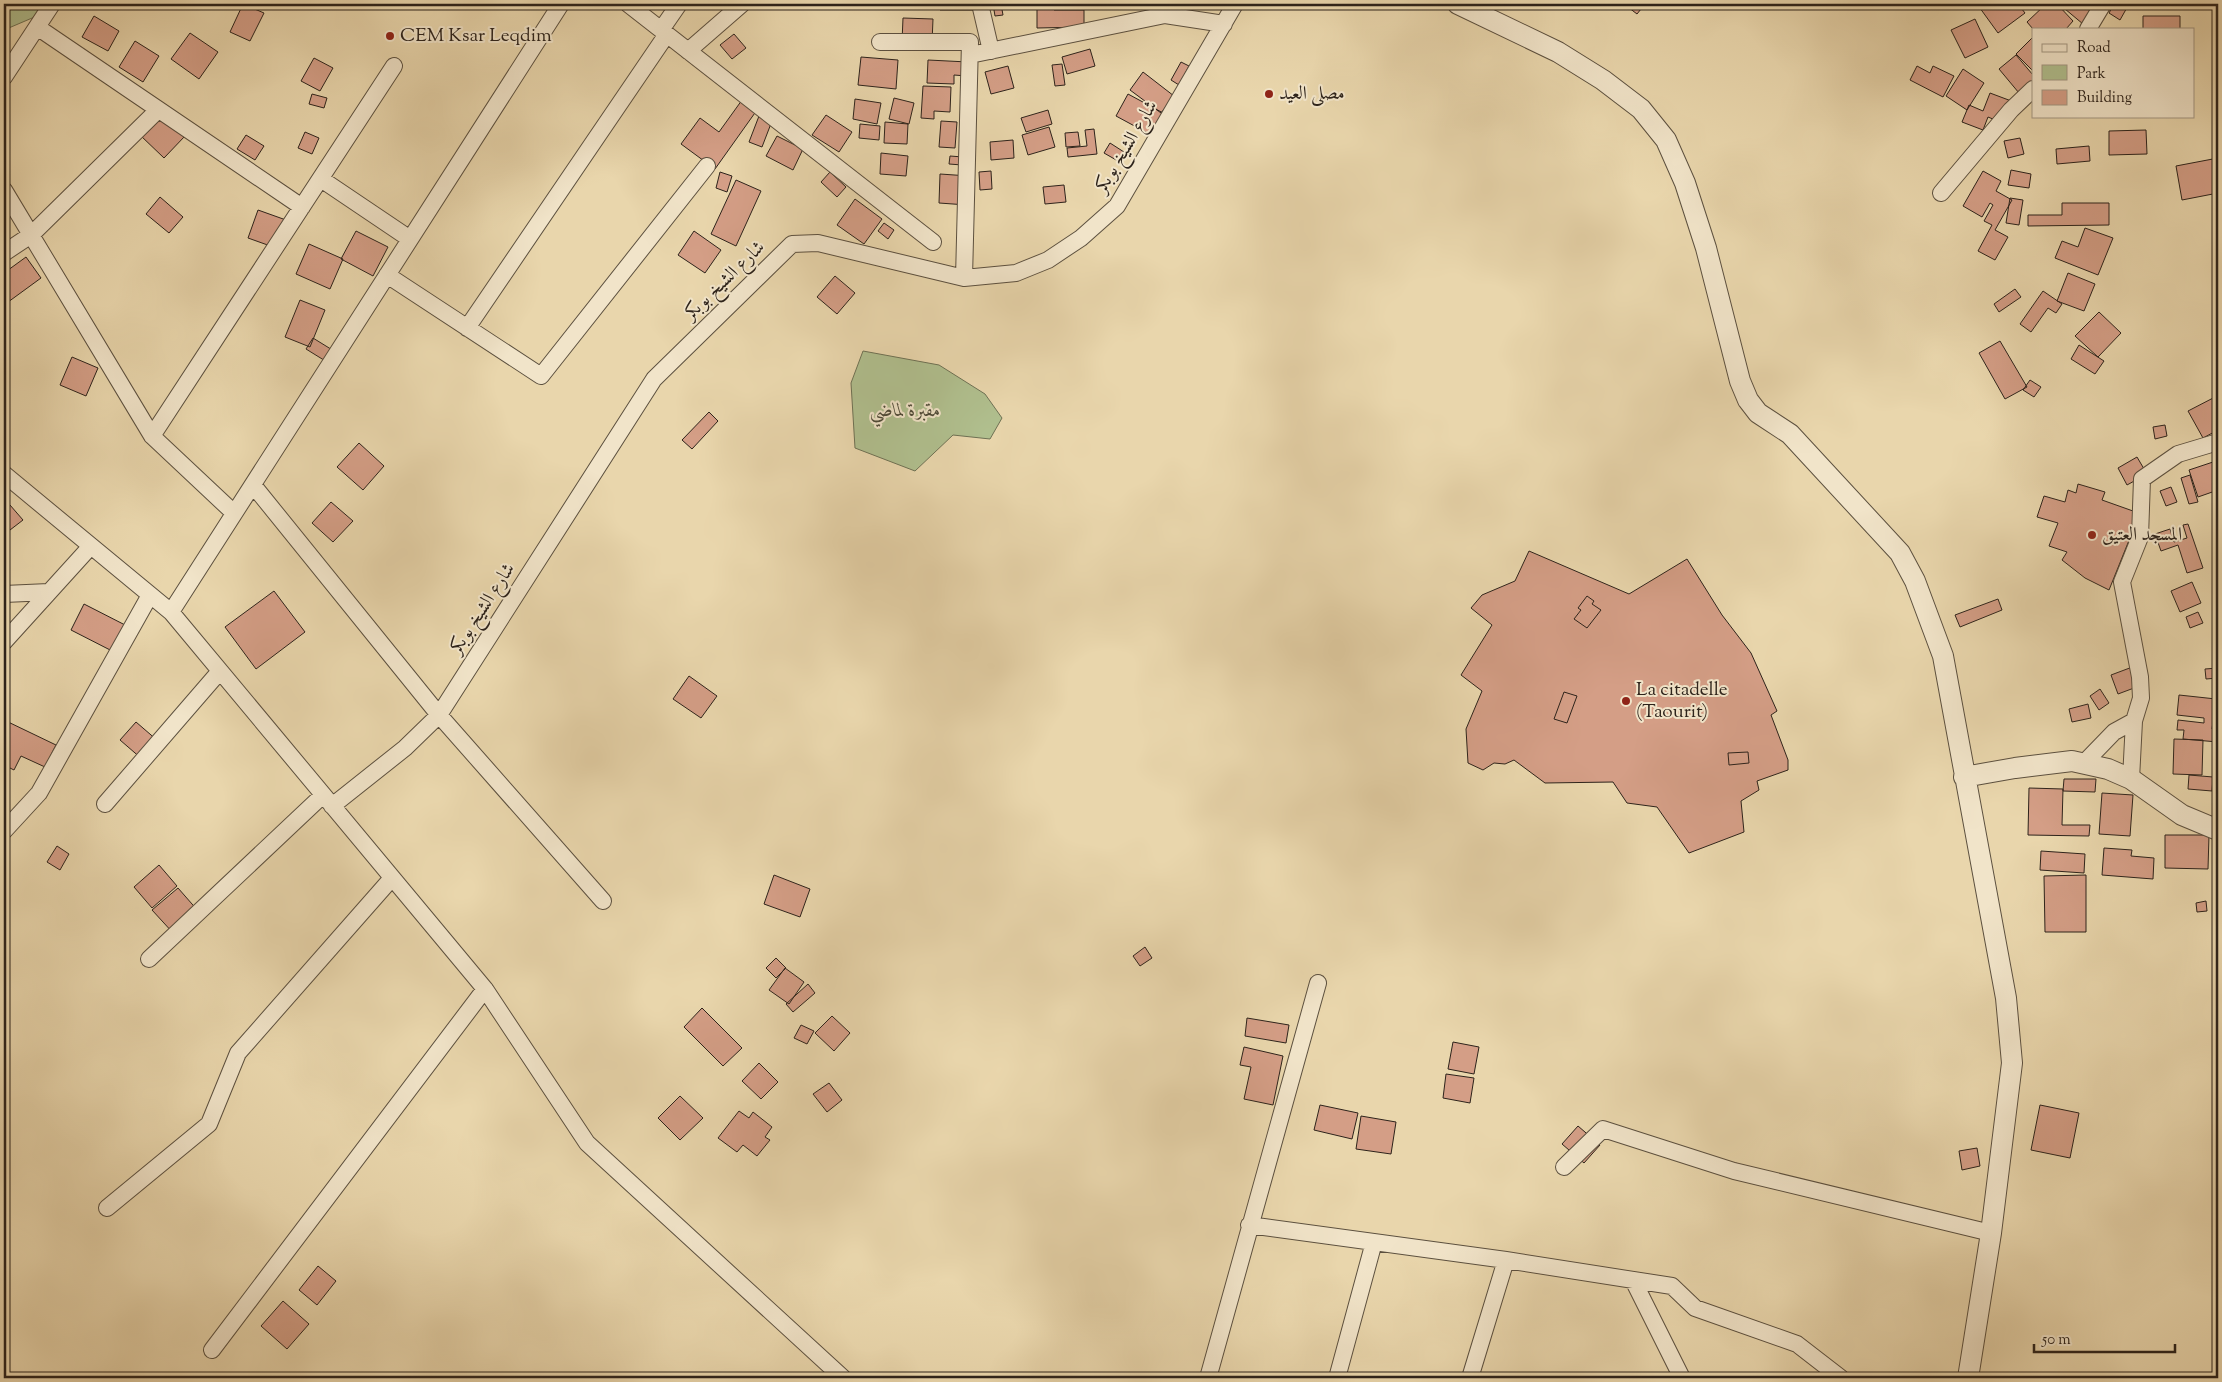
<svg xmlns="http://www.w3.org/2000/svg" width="2222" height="1382" font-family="'Sorts Mill Goudy',Amiri,serif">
<rect width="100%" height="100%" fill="#e9d6ac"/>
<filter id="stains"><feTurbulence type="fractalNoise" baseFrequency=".004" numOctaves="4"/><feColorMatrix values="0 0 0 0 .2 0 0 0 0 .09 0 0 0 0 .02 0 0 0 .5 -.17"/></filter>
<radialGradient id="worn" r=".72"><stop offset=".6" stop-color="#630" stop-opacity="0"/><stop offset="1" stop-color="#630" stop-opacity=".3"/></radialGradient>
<path fill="#b0bf8e" stroke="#6e7154" d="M4,4H56L58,7L4,30Z
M863,351L939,365L985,394L1002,418L990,439L953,435L915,471L855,448L851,383Z"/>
<path fill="#d49e86" stroke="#2d231b" d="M243,4L264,13L250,41L230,32Z
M940,4H973V10H940Z
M993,4H1001L1003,15L995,16Z
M1037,4H1054V10H1084V27L1037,28Z
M1624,4H1645L1637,14Z
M1977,4H2018L2025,13L1998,33Z
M2046,4H2057L2073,21L2066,29H2033L2027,22Z
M2059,4H2093L2097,7L2083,24Z
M2114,4H2129L2120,20L2109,13Z
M94,16L119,31L108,51L82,37Z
M2143,16H2180V29H2143Z
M903,18L933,19L932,43L902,42Z
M1975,19L1988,47L1965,58L1951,30Z
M190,33L218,52L199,79L171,59Z
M734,34L746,48L732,59L720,45Z
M2033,37V71L2016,54Z
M135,41L159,56L143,82L119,67Z
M1090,49L1095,66L1067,74L1062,57Z
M2016,55L2033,75V92L2024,99L1999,69Z
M861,57L898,60L896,89L858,85Z
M314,58L333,68L320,91L301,81Z
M928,60L968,62L967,76L954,75V84L927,83Z
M1181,62L1189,66L1179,85L1171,80Z
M1062,64L1065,85L1055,86L1052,65Z
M1008,66L1014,88L991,94L985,72Z
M1917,66L1930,73L1933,66L1954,76L1943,97L1910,80Z
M1963,69L1984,83L1967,110L1946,96Z
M1143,72L1174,96L1161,113L1130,90Z
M923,86L951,87L950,112L934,111V119L921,118Z
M1990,93L2014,102L2005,124L1988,117L1983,130L1962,122L1969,105L1983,111Z
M312,94L327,98L324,108L309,104Z
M1128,94L1165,114L1153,136L1116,116Z
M894,98L914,103L909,124L889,119Z
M855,99L881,103L877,124L853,119Z
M742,100L757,110L715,169L681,144L700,118L719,132Z
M1048,110L1052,124L1026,132L1021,118Z
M161,113L185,136L164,158L140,135Z
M826,115L852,132L839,152L812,135Z
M759,116L772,121L762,147L749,142Z
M941,121L957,122L955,148L939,147Z
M885,122L908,124L907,144L884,143Z
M860,124L880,126L879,140L859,138Z
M1049,127L1055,147L1028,155L1022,135Z
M1094,129L1097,154L1068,157L1067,148L1087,146L1085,130Z
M2146,130L2147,154L2109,155V131Z
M305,132L319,138L312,154L298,148Z
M1078,132L1080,146L1066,147L1065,133Z
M246,135L264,146L255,160L237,149Z
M777,136L803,149L793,170L766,156Z
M2020,138L2024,154L2008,158L2004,141Z
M1013,140L1014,158L991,160L990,142Z
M1110,143L1124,152L1118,161L1104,153Z
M2089,146L2090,161L2057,164L2056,149Z
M881,153L908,156L906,176L880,174Z
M950,156L963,157L962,165L949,164Z
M2218,158V193L2182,200L2176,166Z
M2011,170L2031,174L2029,188L2008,185Z
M991,171L992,189L980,190L979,172Z
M1983,171L2001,181L1996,191L2012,200L1995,230L2008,237L1995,260L1978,251L1992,225L1984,221L1993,205L1990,203L1982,217L1963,206Z
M720,172L732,176L727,192L716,188Z
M830,172L846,187L837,197L821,182Z
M940,174L969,176L967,205L939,203Z
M736,180L761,191L736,246L711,234Z
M1064,185L1066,202L1045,204L1043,187Z
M160,197L183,217L169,233L146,214Z
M2010,198L2023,200L2019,225L2006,223Z
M855,199L882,219L864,244L837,225Z
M2062,203H2109V225L2028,226V215H2062Z
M258,210L286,220L276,248L248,238Z
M884,223L894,230L888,239L878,231Z
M2085,228L2113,238L2098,275L2055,258L2062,241L2078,247Z
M356,231L388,247L373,276L341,259Z
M694,231L721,250L705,273L678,255Z
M309,244L343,259L330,289L296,274Z
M26,257L41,278L4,305V273Z
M2068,273L2095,284L2084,311L2057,301Z
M835,276L855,293L837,314L817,297Z
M2015,289L2021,297L1999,312L1994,304Z
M2043,291L2062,304L2056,313L2048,308L2031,332L2020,324Z
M300,300L325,310L310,347L285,337Z
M2099,312L2121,333L2098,357L2075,336Z
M313,338L334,351L327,362L306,349Z
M2000,341L2027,387L2005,399L1979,353Z
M2079,345L2104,361L2095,374L2071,359Z
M72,357L98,368L86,396L60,385Z
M2030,380L2041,387L2034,397L2023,390Z
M2218,387V430L2203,438L2188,411L2217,396L2214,390Z
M709,412L718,421L692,449L682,440Z
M2165,425L2167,436L2155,439L2153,427Z
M359,443L384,466L363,490L337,467Z
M2137,457L2147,474L2127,485L2118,468Z
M2213,462L2218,479V490L2198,497L2189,470Z
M2190,475L2198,502L2189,504L2181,478Z
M2078,484L2105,492L2102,500L2133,511L2138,518L2109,590L2085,578L2062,560L2067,552L2049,546L2058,523L2037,517L2044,496L2065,502L2068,490L2076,493Z
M2171,487L2177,502L2166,506L2160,491Z
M331,502L353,521L333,542L312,523Z
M10,505L23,520L10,530L4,523V510Z
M2188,524L2203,568L2187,573L2178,545L2161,551L2155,534L2170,529L2174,542L2187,538L2183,525Z
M1529,551L1629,594L1687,559L1722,615L1751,653L1777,711L1771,715L1788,760V770L1757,781L1759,790L1741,801L1744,832L1689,853L1657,807L1627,803L1613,782L1545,783L1514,760L1505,764L1494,763L1483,770L1468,763L1466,729L1482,691L1461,675L1492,625L1471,608L1482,595L1515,581Z
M2192,582L2201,603L2180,612L2171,591Z
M274,591L305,632L256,669L225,627Z
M1587,596L1594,601L1592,604L1601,610L1587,628L1574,619L1581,610L1578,608Z
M1998,599L2002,610L1960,627L1955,615Z
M84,604L129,627L116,653L71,630Z
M2198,612L2203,623L2190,628L2186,617Z
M2135,666L2142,685L2118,694L2111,675Z
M2218,668V678L2206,679L2205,669Z
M689,676L717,696L701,718L673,699Z
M2100,689L2109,703L2099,710L2090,696Z
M1564,692L1577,696L1567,723L1554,719Z
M2179,695L2216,699L2212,729H2218V742L2183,739L2184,730H2177L2178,720L2204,723V718L2177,715Z
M2088,704L2091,718L2072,722L2069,709Z
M4,720L56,745L45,767L21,756L14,770L4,765V754L8,745L4,743Z
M136,722L158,741L142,759L120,740Z
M2174,739L2203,740L2202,775L2173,774Z
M1748,752L1749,763L1729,765L1728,753Z
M2189,775L2213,777L2212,791L2188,789Z
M2215,777H2218V796H2214Z
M2064,779H2096L2095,792L2063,791Z
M2029,788L2063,789L2062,825H2090L2089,836L2028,835Z
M2102,793L2133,795L2130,836L2099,834Z
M2165,835H2209L2208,869L2165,868Z
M57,846L69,854L60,870L47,862Z
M2104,848L2132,850L2131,856L2154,858L2153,879L2102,875Z
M2041,851L2085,854L2084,873L2040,870Z
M159,865L177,886L152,908L134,887Z
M774,875L810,889L800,917L764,904Z
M2086,875V932H2045L2044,876Z
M178,888L199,912L174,934L152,910Z
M2206,901L2207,911L2197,912L2196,903Z
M1145,947L1152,958L1140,966L1133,956Z
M776,958L786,968L776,978L766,968Z
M785,968L804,982L789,1004L769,990Z
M808,984L815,993L793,1012L786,1004Z
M702,1008L742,1048L723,1066L684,1027Z
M832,1016L850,1033L834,1051L815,1033Z
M1247,1018L1289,1025L1286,1043L1245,1036Z
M801,1025L814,1031L807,1044L794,1038Z
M1453,1042L1479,1047L1474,1074L1448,1069Z
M1244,1047L1283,1056L1273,1105L1244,1099L1251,1067L1240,1065Z
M759,1063L778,1082L761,1099L742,1081Z
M1446,1074L1474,1078L1470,1103L1443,1098Z
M829,1083L842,1100L827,1112L813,1094Z
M680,1096L703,1118L680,1140L658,1118Z
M1320,1105L1358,1113L1352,1139L1314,1130Z
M2040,1105L2079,1113L2070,1158L2031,1150Z
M739,1111L749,1118L753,1112L772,1127L765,1137L770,1140L757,1156L743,1145L737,1152L718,1138Z
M1361,1116L1396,1122L1391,1154L1356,1149Z
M1578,1126L1600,1145L1584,1163L1562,1144Z
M1977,1148L1980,1166L1962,1170L1959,1151Z
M318,1266L336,1281L317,1305L299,1290Z
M283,1301L309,1324L287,1349L261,1326Z"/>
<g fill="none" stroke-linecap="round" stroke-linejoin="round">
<g stroke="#5c503f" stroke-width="18">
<path id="minor" d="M628,4L933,242
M980,4L991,51
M37,27L302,207
M2088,29L2103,4
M661,30L679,4
M880,42H970L964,278
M688,51L742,4
M970,55L1165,15L1224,24
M4,77L52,4
M321,179L410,239
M4,190L152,436L234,513
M1941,193L2011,110L2033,89
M4,253L31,235L158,110
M387,275L541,376L707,166
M467,328L667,34
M152,436L394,66
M4,474L171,612L485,989L587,1143L843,1378
M253,485L439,715L603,901
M4,594L49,592
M171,612L561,4
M4,642L91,546
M2083,764L2114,732L2134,721
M2131,779L2134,721L2141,698L2140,677L2122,582L2140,537L2142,479L2178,454L2218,442
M105,804L220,671
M332,806L405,748L439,715L654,379L792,244L818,243L964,278L1016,273L1048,260L1081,238L1117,206L1235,4
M4,831L39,793L150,595
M149,959L323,795
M1564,1167L1603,1129L1734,1171L1991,1233
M107,1208L209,1124L238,1053L392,878
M1249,1225L1506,1260L1672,1286L1695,1308L1797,1344L1841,1378
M1633,1280L1682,1378
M212,1350L485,989
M1208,1378L1318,983
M1337,1378L1374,1242
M1470,1378L1506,1260"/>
</g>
<g stroke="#5c503f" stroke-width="22">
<path id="tertiary" d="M1458,4L1558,52L1603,80L1641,109L1666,140L1685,183L1706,248L1740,381L1748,400L1758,413L1790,434L1900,553L1915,581L1943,656L2006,998L2012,1063L1991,1233L1968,1378
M1964,777L2015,768L2072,761L2108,769L2131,779L2182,815L2218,830"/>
</g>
<use href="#minor" stroke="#f1e4c9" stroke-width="16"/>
<use href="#tertiary" stroke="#f1e4c9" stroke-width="20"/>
</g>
<g fill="#8f2418" stroke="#f1e4c9" stroke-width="2">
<circle cx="390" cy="36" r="5"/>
<circle cx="1269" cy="94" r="5"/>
<circle cx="2092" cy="535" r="5"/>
<circle cx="1626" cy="701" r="5"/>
</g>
<g text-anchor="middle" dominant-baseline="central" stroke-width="4" stroke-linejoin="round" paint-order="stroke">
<g font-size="19" fill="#2d231b" stroke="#f1e4c9" text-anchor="start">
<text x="400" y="36">CEM Ksar Leqdim</text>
<text x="1279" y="94">مصلى العيد</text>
<text x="2102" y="535">المسجد العتيق</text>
<text x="1636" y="690">La citadelle<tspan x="1636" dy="22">(Taourit)</tspan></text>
</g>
<g font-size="19" fill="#2d231b" stroke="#f1e4c9">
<text transform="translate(1127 147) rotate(-59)">شارع الشيخ بوبكر</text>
<text transform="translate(725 281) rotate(-44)">شارع الشيخ بوبكر</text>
<text transform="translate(483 609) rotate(-57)">شارع الشيخ بوبكر</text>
</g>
<g font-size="19" font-style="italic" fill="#4e4a38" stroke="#f1e4c9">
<text x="905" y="411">مقبرة لماضي</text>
</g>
</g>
<rect width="2222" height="1382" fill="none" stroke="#e9d6ac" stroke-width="20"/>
<rect x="5" y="5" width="2212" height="1372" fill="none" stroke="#2d231b" stroke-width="2.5"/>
<rect x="10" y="10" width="2202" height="1362" fill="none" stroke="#2d231b"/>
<rect x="2032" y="28" width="162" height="90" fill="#f1e4c9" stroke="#a39783"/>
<rect x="2042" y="44" width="25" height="8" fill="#f1e4c9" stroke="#a39783"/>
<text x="2077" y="52" font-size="15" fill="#2d231b">Road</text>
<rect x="2042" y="65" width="25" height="15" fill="#b0bf8e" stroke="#a39783"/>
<text x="2077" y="78" font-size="15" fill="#2d231b">Park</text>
<rect x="2042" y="90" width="25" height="15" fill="#d49e86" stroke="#a39783"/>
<text x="2077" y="102" font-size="15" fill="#2d231b">Building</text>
<path d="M2034 1344v8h141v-8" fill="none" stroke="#2d231b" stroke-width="2.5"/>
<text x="2042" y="1344" font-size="15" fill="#2d231b" stroke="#f1e4c9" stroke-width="4" paint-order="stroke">50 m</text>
<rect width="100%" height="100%" filter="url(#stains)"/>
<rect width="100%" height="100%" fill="url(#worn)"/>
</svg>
